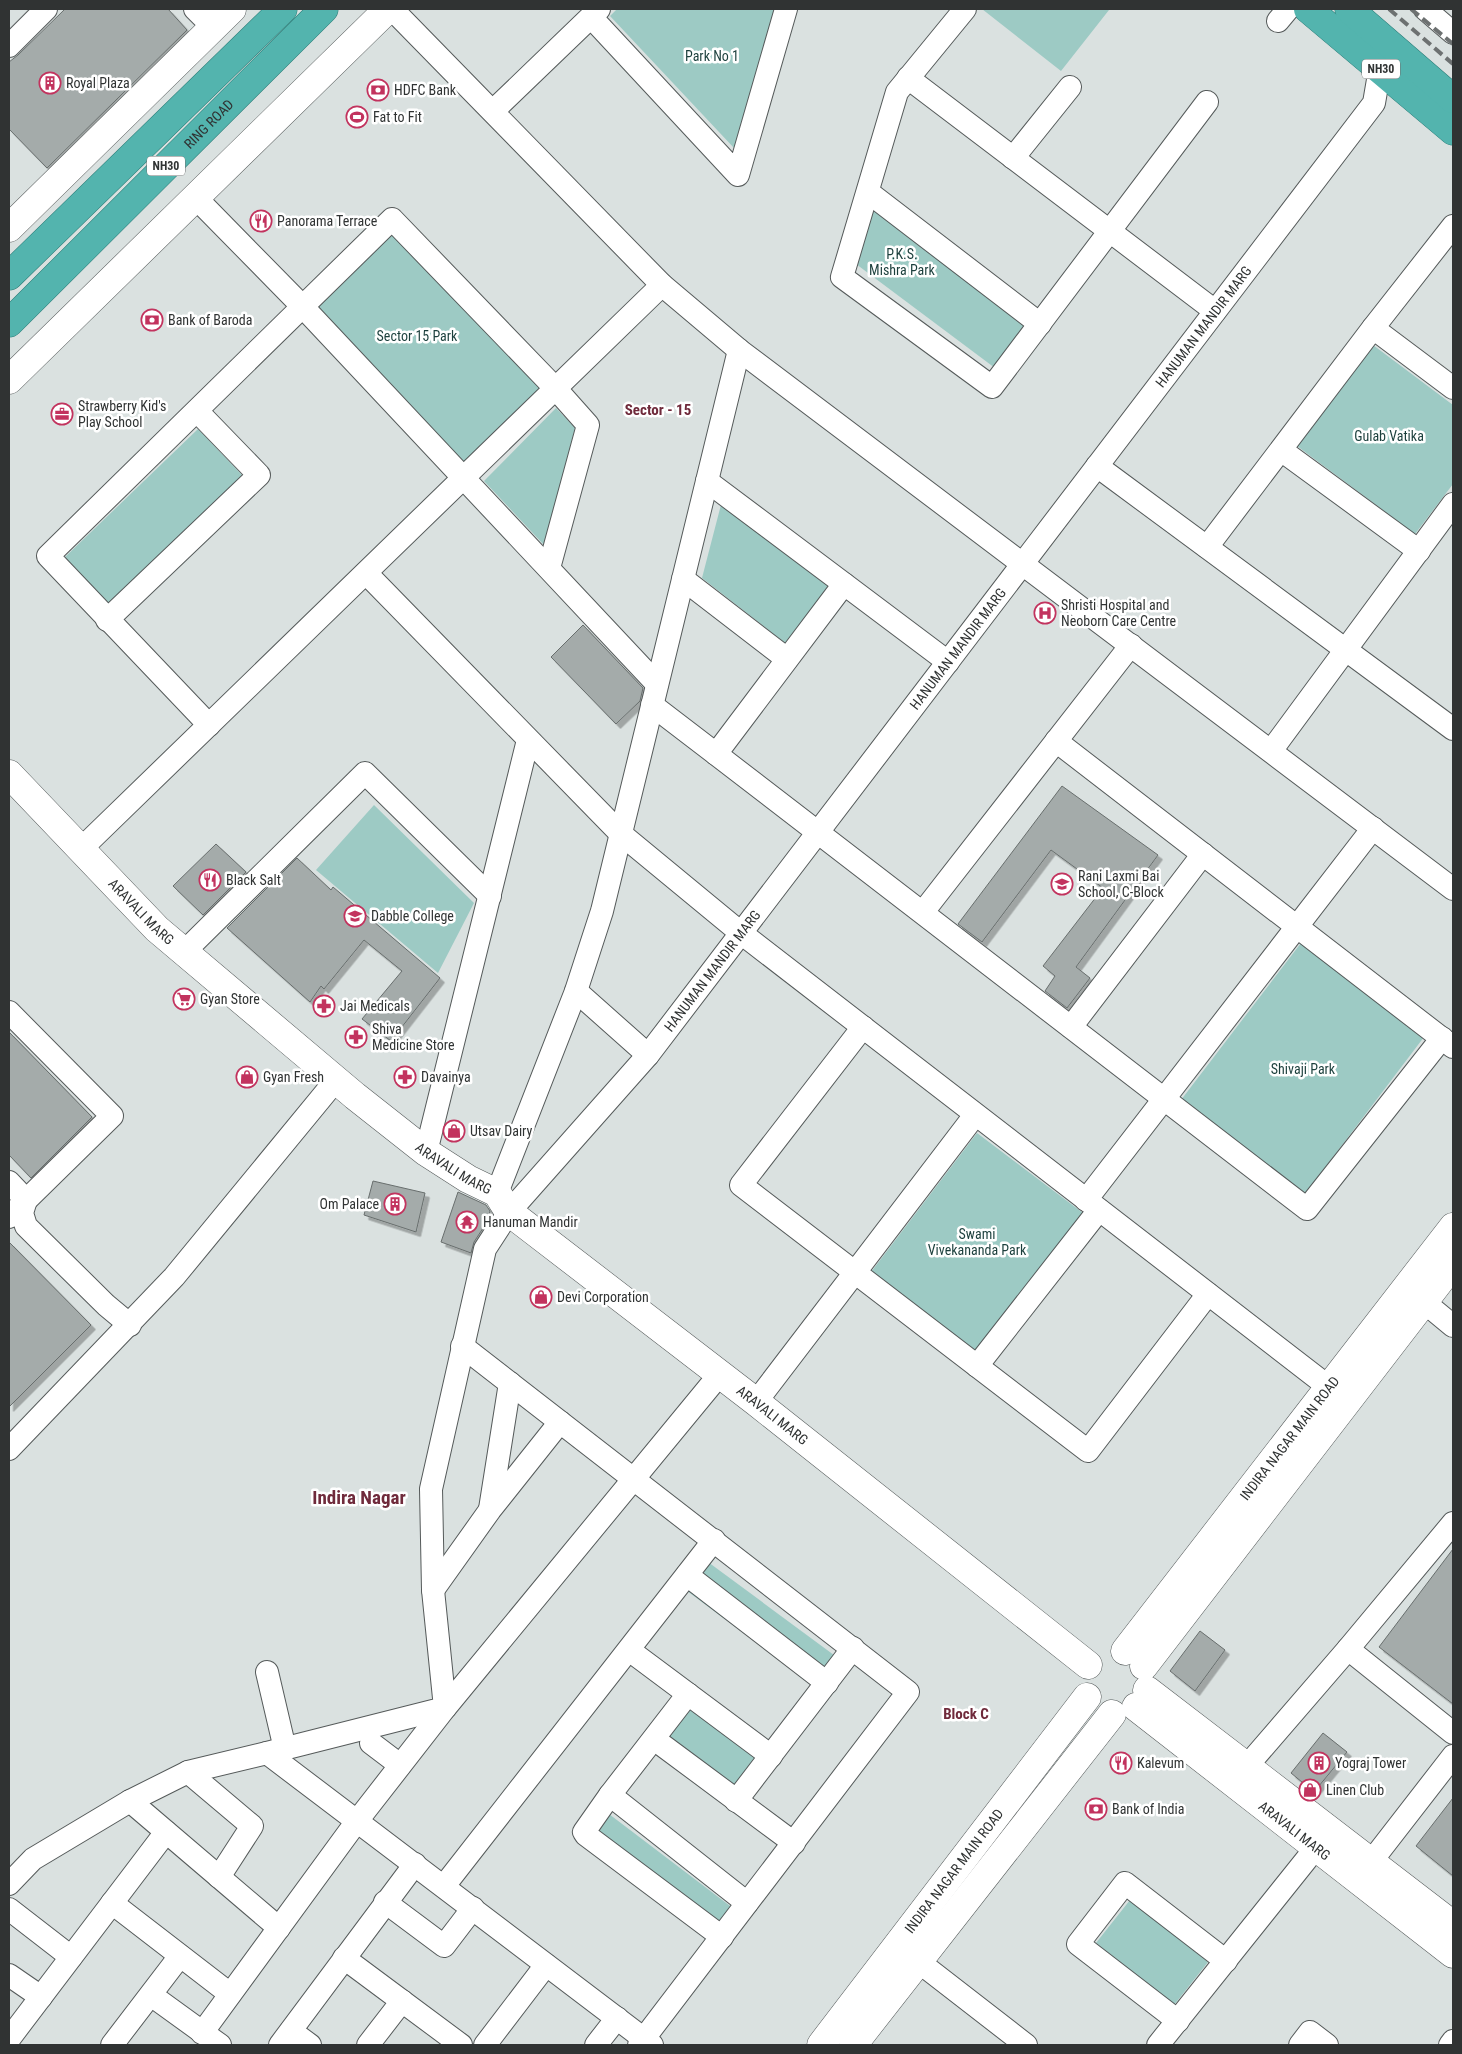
<svg xmlns="http://www.w3.org/2000/svg" width="1462" height="2054" font-family="'Roboto Condensed',sans-serif">
<defs>
<filter id="shadow"><feDropShadow dx="4.5" dy="4.5" stdDeviation="0" flood-color="#0004"/></filter>
</defs>
<rect width="100%" height="100%" fill="#dae1e0"/>
<path fill="#9dcac4" d="M617,9H776L734,148L610,16Z
M982,9H1108L1109,10L1061,71Z
M874,204L1028,321L995,368L856,264Z
M393,229L544,386L464,465L314,309Z
M1373,345L1453,405V484L1415,534L1297,446Z
M556,408L575,428L544,545L484,481Z
M198,429L243,476L108,606L63,559Z
M723,497L831,583L785,643L702,578Z
M374,805L474,903L438,973L316,870Z
M1301,943L1424,1037L1305,1194L1181,1100Z
M977,1133L1083,1213L977,1352L871,1272Z
M708,1562L842,1661L820,1690L687,1591Z
M692,1704L765,1759L735,1800L661,1745Z
M609,1814L738,1912L715,1942L586,1844Z
M1130,1900L1208,1962L1174,2005L1096,1943Z"/>
<path fill="#a4abaa" stroke="#686e6d" filter="url(#shadow)" d="M65,9H168L187,30L47,168L9,129V62L18,55Z
M583,625L643,688L640,701L616,724L551,657Z
M1062,786L1158,855L1076,967L1090,978L1067,1008L1045,991L1055,976L1043,966L1103,888L1051,850L982,942L958,924Z
M216,844L246,872L203,915L173,886Z
M297,858L331,890L333,887L440,978L391,1041L362,1019L402,971L364,940L324,989L321,986L310,1002L227,928Z
M9,1032L92,1117L31,1178L9,1155Z
M373,1181L425,1193L416,1232L364,1215Z
M458,1192L486,1205L490,1211L487,1222L474,1242L471,1253L441,1242Z
M9,1242L91,1325L9,1407Z
M1453,1549V1704L1379,1647Z
M1200,1631L1225,1650L1195,1691L1170,1671Z
M1323,1733L1347,1752L1314,1792L1291,1773Z
M1453,1798V1876L1416,1846Z"/>
<g fill="none" stroke-linecap="round" stroke-linejoin="round">
<g stroke="#555a5a" stroke-width="24">
<g id="minor">
<path d="M195,9L213,27"/>
<path d="M392,9L662,285L739,350L1453,889"/>
<path d="M965,9L897,92L842,277L992,387L1207,102"/>
<path d="M1425,9L1453,33"/>
<path d="M591,17L738,175L786,9"/>
<path d="M1278,21L1288,9"/>
<path d="M9,46L46,9"/>
<path d="M908,78L1215,311"/>
<path d="M493,111L599,9"/>
<path d="M1013,158L1070,87"/>
<path d="M868,192L1040,324"/>
<path d="M195,197L303,307L657,684"/>
<path d="M1373,328L1453,388"/>
<path d="M1281,450L1419,551"/>
<path d="M1097,466L1453,729"/>
<path d="M707,481L948,662"/>
<path d="M1207,547L1373,328L1453,226"/>
<path d="M366,573L621,834L741,933L1343,1398"/>
<path d="M683,579L787,659"/>
<path d="M107,620L259,475L197,411"/>
<path d="M652,705L716,754L844,584"/>
<path d="M209,725L48,556L392,219L556,389L588,425L549,568"/>
<path d="M1056,741L1453,1047"/>
<path d="M1271,751L1453,504"/>
<path d="M716,754L1307,1209L1442,1038"/>
<path d="M81,849L662,285"/>
<path d="M923,912L1131,645"/>
<path d="M184,952L365,773L490,896"/>
<path d="M576,991L648,1055"/>
<path d="M9,1012L112,1116L9,1217"/>
<path d="M863,1027L741,1185L1088,1451L1208,1294"/>
<path d="M1071,1027L1203,854"/>
<path d="M426,1152L528,740"/>
<path d="M9,1182L26,1200L22,1213L26,1226L106,1305L130,1325"/>
<path d="M497,1193L576,991L602,911L739,350"/>
<path d="M1086,1200L1373,828"/>
<path d="M1424,1302L1453,1326"/>
<path d="M462,1346L908,1692L639,2045"/>
<path d="M977,1366L1099,1210"/>
<path d="M756,1402L975,1115"/>
<path d="M9,1449L174,1277L336,1080"/>
<path d="M490,1509L510,1383"/>
<path d="M687,1575L827,1683"/>
<path d="M433,1590L490,1510L560,1422"/>
<path d="M1348,1649L1453,1733"/>
<path d="M629,1650L771,1756"/>
<path d="M267,1672L285,1749"/>
<path d="M688,1694L610,1795L584,1832L586,1835L722,1937"/>
<path d="M654,1739L794,1843"/>
<path d="M371,1743L400,1765"/>
<path id="s1" d="M267,1753L445,1708L433,1590L431,1489L485,1249L509,1212L648,1055L1374,103L1380,68"/>
<path d="M1247,1766L1348,1649L1453,1523"/>
<path d="M188,1772L252,1826L219,1877"/>
<path d="M610,1795L747,1903"/>
<path d="M130,1801L279,1928"/>
<path d="M736,1801L853,1648"/>
<path d="M1360,1876L1453,1756"/>
<path d="M9,1884L33,1859L130,1801L188,1772L267,1753L652,2045"/>
<path d="M444,1886L714,1540"/>
<path d="M385,1902L444,1946L473,1908"/>
<path d="M112,1903L230,1994"/>
<path d="M9,1909L71,1957"/>
<path d="M344,1958L461,2045"/>
<path d="M919,1962L1026,2045"/>
<path d="M9,1975L41,1997"/>
<path d="M151,1995L220,2045"/>
<path d="M1178,2021L1078,1944L1125,1883L1226,1961"/>
<path d="M291,2031L310,2045"/>
<path d="M202,2033L357,1821L445,1708L720,1374"/>
<path d="M9,2039L166,1832"/>
<path d="M112,2045L180,1956"/>
<path d="M280,2045L415,1864"/>
<path d="M368,2045L402,2001"/>
<path d="M485,2045L546,1965"/>
<path d="M596,2045L617,2018"/>
<path d="M1158,2045L1326,1835"/>
<path d="M1300,2045L1310,2032L1327,2045"/>
<path d="M1450,2045L1453,2041"/>
</g>
</g>
<g stroke="#555a5a" stroke-width="29">
<g id="tertiary">
<path d="M9,228L232,9"/>
<path d="M9,380L388,9"/>
<path id="s2" d="M9,774L157,929L355,1096L426,1152L468,1179L497,1193L509,1212L756,1402L1088,1665"/>
<path id="s3" d="M1125,1651L1453,1227"/>
<path d="M1144,1666L1453,1264"/>
<path d="M1147,1690L1453,1925"/>
<path id="s4" d="M1136,1707L1453,1954"/>
<path id="s5" d="M821,2045L1087,1697"/>
<path d="M853,2045L1112,1714"/>
</g>
</g>
<g stroke="#2b7b76" stroke-width="29">
<g id="trunk">
<path d="M1308,9L1453,131"/>
<path d="M1349,9L1453,99"/>
<path d="M9,276L283,9"/>
<path id="s6" d="M9,323L324,9"/>
</g>
</g>
<use href="#minor" stroke="#fff" stroke-width="22"/>
<use href="#tertiary" stroke="#fff" stroke-width="28"/>
<use href="#trunk" stroke="#53b4ae" stroke-width="28"/>
<path stroke="#6d7171" stroke-width="4" stroke-dasharray="10 5" stroke-linecap="butt" d="M1389,9L1453,64
M1411,9L1453,44"/>
</g>
<defs>
<g id="building-ring" transform="scale(1.125)"><circle r="9.5" fill="#fff" stroke="#c2335e" stroke-width="1.5"/><path d="M-4-6H4V6H1V3H-1V6H-4ZM-2.5-4.3h1.7v1.8h-1.7ZM.8-4.3h1.7v1.8H.8ZM-2.5-1h1.7V.8h-1.7ZM.8-1h1.7V.8H.8Z" fill="#c2335e"/></g>
<g id="bank-ring" transform="scale(1.125)"><circle r="9.5" fill="#fff" stroke="#c2335e" stroke-width="1.5"/><path d="M-6-4H6V4H-6ZM0-2.3a2.3 2.3 0 1 0 0 4.6a2.3 2.3 0 1 0 0-4.6Z" fill="#c2335e"/></g>
<g id="stadium-ring" transform="scale(1.125)"><circle r="9.5" fill="#fff" stroke="#c2335e" stroke-width="1.5"/><path d="M0-5a6.5 5 0 1 0 0 10a6.5 5 0 1 0 0-10ZM-3.5-1.8h7v3.6h-7Z" fill="#c2335e"/></g>
<g id="restaurant-ring" transform="scale(1.125)"><circle r="9.5" fill="#fff" stroke="#c2335e" stroke-width="1.5"/><path d="M-5-6h1v4h1v-4h1v4h1v-4h1v5L-1.5 .5V6h-2V.5L-5-1ZM5-6V6H3V1.5H1.5Q1.5-4 5-6Z" fill="#c2335e"/></g>
<g id="office-ring" transform="scale(1.125)"><circle r="9.5" fill="#fff" stroke="#c2335e" stroke-width="1.5"/><path d="M-6-3h4V-5.5h4V-3h4V5H-6ZM-1-4.5V-3h2v-1.5ZM-6 0V1H6V0Z" fill="#c2335e"/></g>
<g id="hospital-ring" transform="scale(1.125)"><circle r="9.5" fill="#fff" stroke="#c2335e" stroke-width="1.5"/><path d="M-5-5h3v3.5h4V-5h3V5h-3V1.5h-4V5h-3Z" fill="#c2335e"/></g>
<g id="school-ring" transform="scale(1.125)"><circle r="9.5" fill="#fff" stroke="#c2335e" stroke-width="1.5"/><path d="M0-5L7-2L0 1L-7-2ZM-4 1L0 2.5L4 1V4Q0 6-4 4Z" fill="#c2335e"/></g>
<g id="supermarket-ring" transform="scale(1.125)"><circle r="9.5" fill="#fff" stroke="#c2335e" stroke-width="1.5"/><path d="M-6-5.5h2.5l.6 2H6L4.5 2H-2.5L-4.4-4H-6ZM-1.5 3.2a1.3 1.3 0 1 0 .1 0ZM3 3.2a1.3 1.3 0 1 0 .1 0Z" fill="#c2335e"/></g>
<g id="pharmacy-ring" transform="scale(1.125)"><circle r="9.5" fill="#fff" stroke="#c2335e" stroke-width="1.5"/><path d="M-2-6h4v4h4v4h-4v4h-4v-4h-4v-4h4Z" fill="#c2335e"/></g>
<g id="shop-ring" transform="scale(1.125)"><circle r="9.5" fill="#fff" stroke="#c2335e" stroke-width="1.5"/><path d="M-5-2.5h2.3a2.7 3.5 0 0 1 5.4 0H5L5.5 6h-11ZM-1.5-2.5h3a1.5 2.3 0 0 0-3 0Z" fill="#c2335e"/></g>
<g id="temple-ring" transform="scale(1.125)"><circle r="9.5" fill="#fff" stroke="#c2335e" stroke-width="1.5"/><path d="M0-6L5-2H3V0L6.5 2.5H4V6H1.5V3h-3V6H-4V2.5H-6.5L-3 0V-2H-5Z" fill="#c2335e"/></g>
</defs>
<g fill-rule="evenodd">
<use href="#building-ring" x="50" y="83"/>
<use href="#bank-ring" x="378" y="90"/>
<use href="#stadium-ring" x="357" y="117"/>
<use href="#restaurant-ring" x="261" y="221"/>
<use href="#bank-ring" x="152" y="320"/>
<use href="#office-ring" x="62" y="414"/>
<use href="#hospital-ring" x="1045" y="613"/>
<use href="#restaurant-ring" x="210" y="880"/>
<use href="#school-ring" x="1062" y="884"/>
<use href="#school-ring" x="355" y="916"/>
<use href="#supermarket-ring" x="184" y="999"/>
<use href="#pharmacy-ring" x="324" y="1006"/>
<use href="#pharmacy-ring" x="356" y="1037"/>
<use href="#shop-ring" x="247" y="1077"/>
<use href="#pharmacy-ring" x="405" y="1077"/>
<use href="#shop-ring" x="454" y="1131"/>
<use href="#building-ring" x="395" y="1204"/>
<use href="#temple-ring" x="467" y="1222"/>
<use href="#shop-ring" x="541" y="1297"/>
<use href="#restaurant-ring" x="1121" y="1763"/>
<use href="#building-ring" x="1319" y="1763"/>
<use href="#shop-ring" x="1310" y="1790"/>
<use href="#bank-ring" x="1096" y="1809"/>
</g>
<g text-anchor="middle" dominant-baseline="central" stroke-width="5" stroke-linejoin="round" paint-order="stroke">
<g fill="#fff" stroke="#6e7070" stroke-width="1">
<rect x="1362" y="59.5" width="38" height="19" rx="4"/>
<rect x="147" y="156.5" width="38" height="19" rx="4"/>
</g>
<g font-size="12" font-weight="bold" fill="#303333">
<text x="1381" y="69">NH30</text>
<text x="166" y="166">NH30</text>
</g>
<g font-size="14" fill="#1b3f3c" stroke="#fff">
<text x="712" y="56">Park No 1</text>
<text x="902" y="254">P.K.S.<tspan x="902" dy="16">Mishra Park</tspan></text>
<text x="417" y="336">Sector 15 Park</text>
<text x="1389" y="436">Gulab Vatika</text>
<text x="1303" y="1069">Shivaji Park</text>
<text x="977" y="1234">Swami<tspan x="977" dy="16">Vivekananda Park</tspan></text>
</g>
<g font-size="14" fill="#303333" stroke="#fff" text-anchor="start">
<text x="66" y="83">Royal Plaza</text>
<text x="394" y="90">HDFC Bank</text>
<text x="373" y="117">Fat to Fit</text>
<text x="277" y="221">Panorama Terrace</text>
<text x="168" y="320">Bank of Baroda</text>
<text x="78" y="406">Strawberry Kid's<tspan x="78" dy="16">Play School</tspan></text>
<text x="1061" y="605">Shristi Hospital and<tspan x="1061" dy="16">Neoborn Care Centre</tspan></text>
<text x="1078" y="876">Rani Laxmi Bai<tspan x="1078" dy="16">School, C-Block</tspan></text>
<text x="226" y="880">Black Salt</text>
<text x="371" y="916">Dabble College</text>
<text x="200" y="999">Gyan Store</text>
<text x="340" y="1006">Jai Medicals</text>
<text x="372" y="1029">Shiva<tspan x="372" dy="16">Medicine Store</tspan></text>
<text x="263" y="1077">Gyan Fresh</text>
<text x="421" y="1077">Davainya</text>
<text x="470" y="1131">Utsav Dairy</text>
<text x="379" y="1204" text-anchor="end">Om Palace</text>
<text x="483" y="1222">Hanuman Mandir</text>
<text x="557" y="1297">Devi Corporation</text>
<text x="1137" y="1763">Kalevum</text>
<text x="1335" y="1763">Yograj Tower</text>
<text x="1326" y="1790">Linen Club</text>
<text x="1112" y="1809">Bank of India</text>
</g>
<g font-size="14" fill="#303333" stroke="#fff">
<text stroke="none"><textPath href="#s6" startOffset="282">RING ROAD</textPath></text>
<text stroke="none"><textPath href="#s1" startOffset="1819">HANUMAN MANDIR MARG</textPath></text>
<text stroke="none"><textPath href="#s1" startOffset="1414">HANUMAN MANDIR MARG</textPath></text>
<text stroke="none"><textPath href="#s2" startOffset="191">ARAVALI MARG</textPath></text>
<text stroke="none"><textPath href="#s1" startOffset="1009">HANUMAN MANDIR MARG</textPath></text>
<text stroke="none"><textPath href="#s2" startOffset="596">ARAVALI MARG</textPath></text>
<text stroke="none"><textPath href="#s2" startOffset="1001">ARAVALI MARG</textPath></text>
<text stroke="none"><textPath href="#s3" startOffset="269">INDIRA NAGAR MAIN ROAD</textPath></text>
<text stroke="none"><textPath href="#s4" startOffset="201">ARAVALI MARG</textPath></text>
<text stroke="none"><textPath href="#s5" startOffset="219">INDIRA NAGAR MAIN ROAD</textPath></text>
</g>
<g font-size="15" font-weight="bold" fill="#6f2a3b" stroke="#fff">
<text x="658" y="410">Sector - 15</text>
<text x="966" y="1714">Block C</text>
</g>
<g font-size="19" font-weight="bold" fill="#6f2a3b" stroke="#fff">
<text x="359" y="1497">Indira Nagar</text>
</g>
</g>
<rect width="1462" height="2054" fill="none" stroke="#303333" stroke-width="20"/>
</svg>
